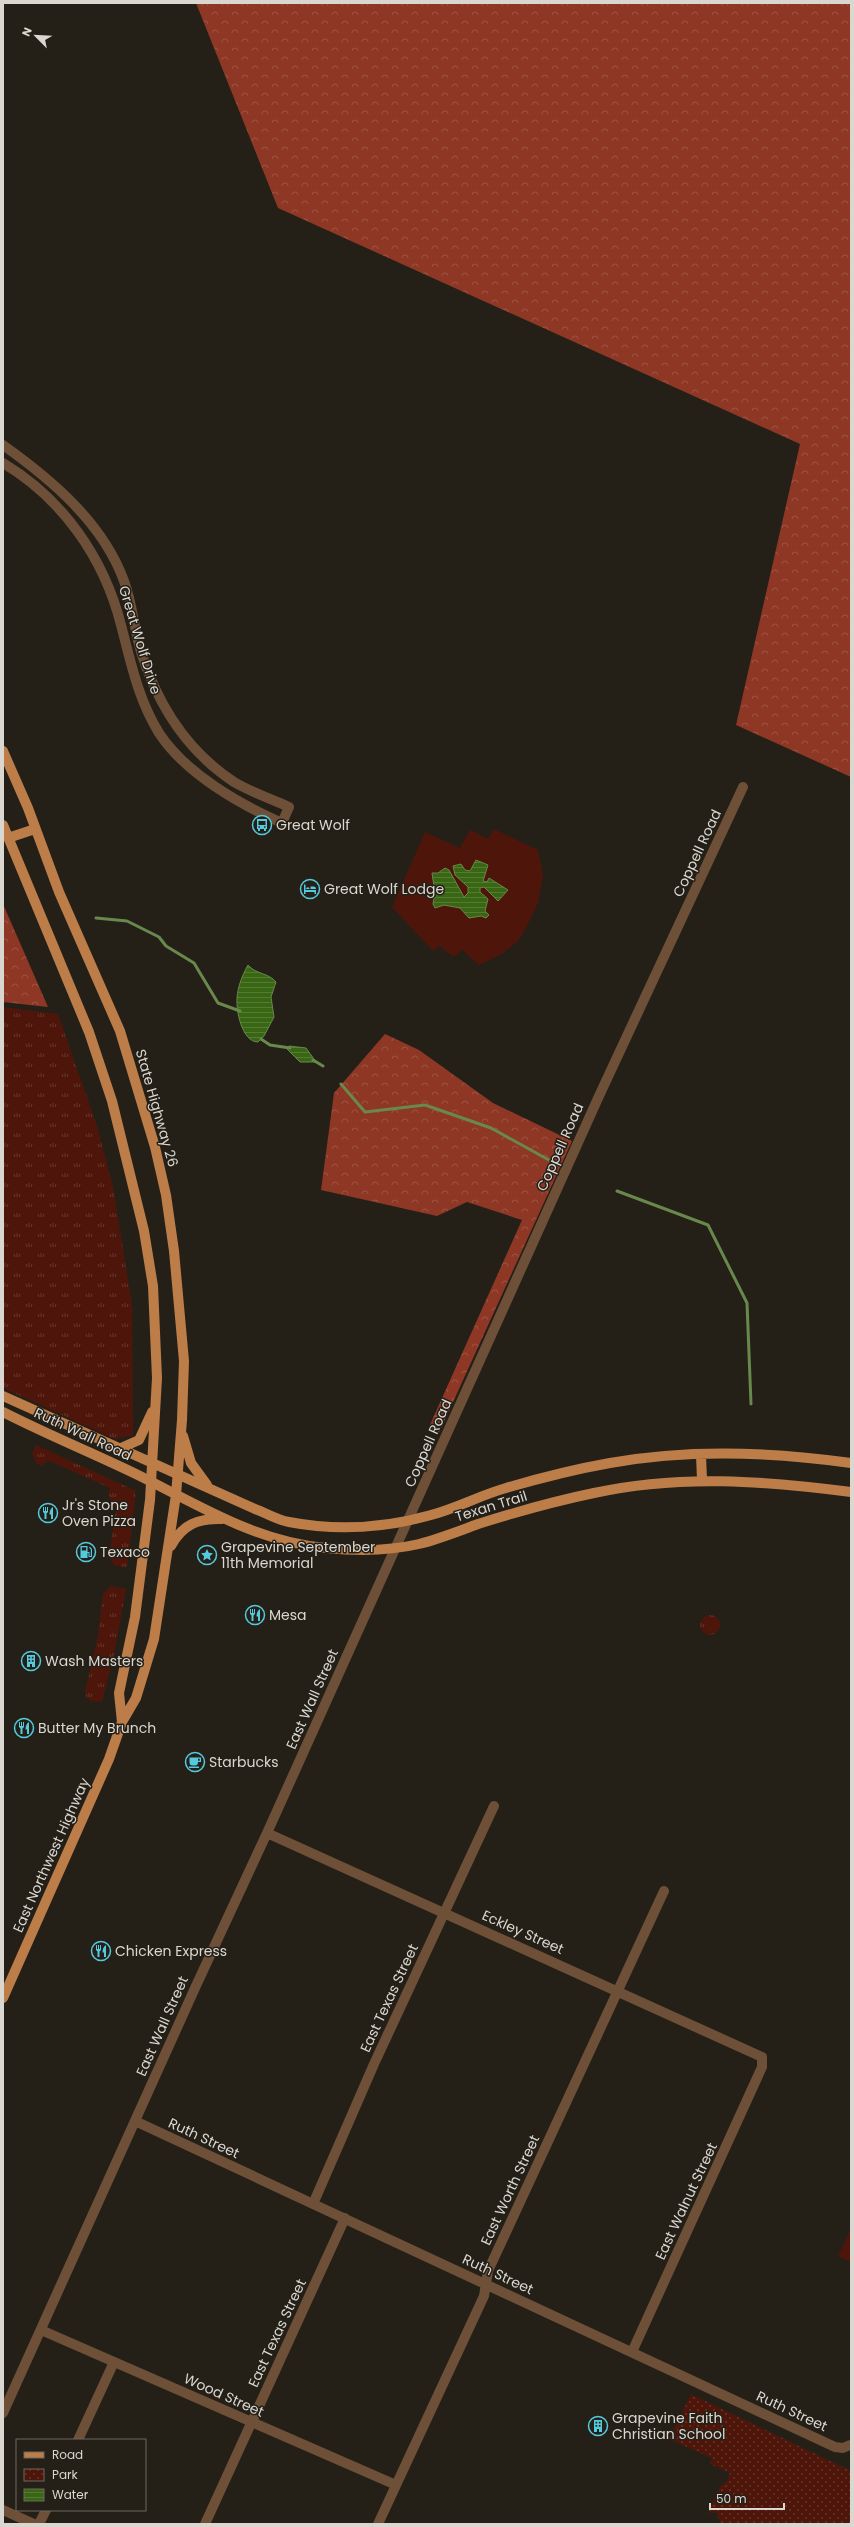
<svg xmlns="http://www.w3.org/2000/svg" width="854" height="2527" font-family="Poppins,sans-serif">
<defs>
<pattern id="grass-tufts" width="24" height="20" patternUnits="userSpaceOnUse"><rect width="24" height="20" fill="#4e160a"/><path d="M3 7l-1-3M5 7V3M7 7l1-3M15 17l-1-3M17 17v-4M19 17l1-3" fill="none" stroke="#67372d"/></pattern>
<pattern id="forest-crowns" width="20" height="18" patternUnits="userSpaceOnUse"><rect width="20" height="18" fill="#8e3725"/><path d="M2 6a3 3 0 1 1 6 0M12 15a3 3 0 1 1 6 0" fill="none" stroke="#9d5344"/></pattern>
<pattern id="park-dots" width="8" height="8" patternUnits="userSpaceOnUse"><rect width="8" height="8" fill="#4e160a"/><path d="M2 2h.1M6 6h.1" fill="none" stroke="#67372d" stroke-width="1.8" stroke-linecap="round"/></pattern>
<pattern id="water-rules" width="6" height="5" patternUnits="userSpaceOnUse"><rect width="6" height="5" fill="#386613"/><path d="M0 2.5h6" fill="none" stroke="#547b34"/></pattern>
</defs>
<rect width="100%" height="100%" fill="#242018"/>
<path fill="url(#grass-tufts)" d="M3,1007L58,1014L97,1126L113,1187L132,1305L133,1435L115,1439L3,1388Z
M36,1445L136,1491L127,1567L115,1566L109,1557L116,1509L108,1495L110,1488L47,1460L43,1466L37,1464L32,1454Z
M110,1586L126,1589L114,1654L102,1702L91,1701L87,1698L85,1692L98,1635L103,1594Z
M700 1625a10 10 0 1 1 20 0a10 10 0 1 1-20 0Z"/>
<path fill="url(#forest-crowns)" d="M196,3H851V777L736,725L800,444L278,208Z
M3,904L48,1007L3,1002Z
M385,1034L419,1050L493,1103L572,1141L438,1435L429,1427L522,1220L467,1202L437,1216L321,1190L334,1093Z"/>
<path fill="url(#park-dots)" d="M691,2394L851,2471V2524H721L716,2512L708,2513L720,2487L727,2481L730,2473L710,2464L712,2458L669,2439Z"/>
<path fill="#4e160a" d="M494,829L538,850L543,875L538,903L527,926L518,941L502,954L479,965L462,950L454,957L439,946L433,951L392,907L425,832L460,848L470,830L488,839Z
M850,2230L851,2231V2262L838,2256Z"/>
<path fill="url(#water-rules)" stroke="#69884c" d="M476,860L488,865L483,881L487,882L489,878L508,890L498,901L484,887L480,888V892L488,899L485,911L489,915L486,918L481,916L469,918L460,908L444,905L435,908L433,904L435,893L432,873H438L445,868L449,870L464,897L468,893V887L455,875L453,866L461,864L465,870L470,871Z
M248,965C255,974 269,973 276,982L271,997L274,1017L264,1036L258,1042C242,1042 236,1011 237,998C238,986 242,976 248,965Z
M289,1046L306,1048L316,1062H300L287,1049Z"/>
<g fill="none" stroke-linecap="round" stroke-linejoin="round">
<path stroke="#69884c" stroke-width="3" d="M96,918L127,921L159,937L166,946L194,963L218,1003L240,1011
M261,1039L270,1045L290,1048
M313,1060L323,1066
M341,1084L365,1112L425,1105L491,1128L558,1165
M617,1191L708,1225L747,1303L751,1404"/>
<path stroke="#6e4f37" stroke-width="10" d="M3,445C52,480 103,523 124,581C133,605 134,631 142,655C159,707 187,751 234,782C251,792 271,799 289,807L282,823C239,804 185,773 159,733C138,699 131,663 121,625C104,558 63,499 3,463
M267,1833L762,2057V2067L632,2352
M135,2121L835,2447L843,2448L850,2445
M313,2204L374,2064L494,1806
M41,2330L396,2485
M3,2413L195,1988L267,1833L599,1096L743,787
M78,2440L114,2362
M3,2510L34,2524
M39,2524L46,2510
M205,2524L345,2218
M378,2524L484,2296L488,2271L664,1891"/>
<path stroke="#bc7d49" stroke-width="10" d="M3,751L28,808L59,892L120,1031L155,1147L166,1195L174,1251L184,1361L182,1420L176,1495L154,1639L136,1698L122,1722L109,1759L3,1998
M3,825L89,1032L112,1101L144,1231L153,1286L157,1378L150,1500L135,1617L119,1693L122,1722
M8,838L35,829
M3,1396L255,1509C266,1513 277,1520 289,1522C336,1531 385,1528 431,1515C457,1508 481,1495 506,1488C540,1478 576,1469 610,1463C688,1449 773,1452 851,1463
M3,1412C48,1435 95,1454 140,1476C200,1506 257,1542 326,1548C356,1551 389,1551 419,1544C439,1539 459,1531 478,1524C516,1512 555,1501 594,1493C680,1474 765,1481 851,1492
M183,1436L191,1463L207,1485
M121,1448L139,1440L152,1412
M701,1455L702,1480
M171,1546C182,1525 198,1518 222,1519"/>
</g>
<defs>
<g id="bus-ring" transform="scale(1)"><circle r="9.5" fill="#242018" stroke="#54cade" stroke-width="1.5"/><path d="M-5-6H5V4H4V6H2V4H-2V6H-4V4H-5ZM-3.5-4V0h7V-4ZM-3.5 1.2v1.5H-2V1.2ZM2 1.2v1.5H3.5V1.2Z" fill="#54cade"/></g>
<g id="hotel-ring" transform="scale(1)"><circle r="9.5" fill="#242018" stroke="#54cade" stroke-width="1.5"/><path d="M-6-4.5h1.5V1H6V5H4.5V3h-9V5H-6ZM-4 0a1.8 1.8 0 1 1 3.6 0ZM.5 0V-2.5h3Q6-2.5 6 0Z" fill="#54cade"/></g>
<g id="restaurant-ring" transform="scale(1)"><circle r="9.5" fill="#242018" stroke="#54cade" stroke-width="1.5"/><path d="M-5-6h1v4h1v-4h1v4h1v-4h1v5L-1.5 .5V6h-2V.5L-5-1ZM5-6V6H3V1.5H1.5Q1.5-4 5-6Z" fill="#54cade"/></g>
<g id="fuel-ring" transform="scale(1)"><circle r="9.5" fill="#242018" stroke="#54cade" stroke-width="1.5"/><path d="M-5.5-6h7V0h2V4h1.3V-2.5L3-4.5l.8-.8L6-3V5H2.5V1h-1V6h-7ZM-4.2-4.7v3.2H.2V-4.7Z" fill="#54cade"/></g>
<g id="sight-ring" transform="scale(1)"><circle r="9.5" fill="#242018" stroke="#54cade" stroke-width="1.5"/><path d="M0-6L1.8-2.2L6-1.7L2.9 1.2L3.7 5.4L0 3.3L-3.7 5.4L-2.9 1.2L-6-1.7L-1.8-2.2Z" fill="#54cade"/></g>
<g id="building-ring" transform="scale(1)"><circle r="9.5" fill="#242018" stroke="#54cade" stroke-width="1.5"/><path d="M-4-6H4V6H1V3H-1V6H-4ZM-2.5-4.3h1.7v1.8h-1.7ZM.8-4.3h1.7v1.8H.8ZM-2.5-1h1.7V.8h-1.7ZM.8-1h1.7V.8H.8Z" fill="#54cade"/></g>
<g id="cafe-ring" transform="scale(1)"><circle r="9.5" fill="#242018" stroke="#54cade" stroke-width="1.5"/><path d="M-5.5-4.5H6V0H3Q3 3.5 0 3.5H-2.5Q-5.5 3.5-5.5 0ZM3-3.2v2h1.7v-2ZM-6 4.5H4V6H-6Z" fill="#54cade"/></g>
</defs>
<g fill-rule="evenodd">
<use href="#bus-ring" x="262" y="825"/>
<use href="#hotel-ring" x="310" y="889"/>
<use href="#restaurant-ring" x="48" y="1513"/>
<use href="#fuel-ring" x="86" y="1552"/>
<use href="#sight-ring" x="207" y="1555"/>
<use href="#restaurant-ring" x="255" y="1615"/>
<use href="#building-ring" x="31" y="1661"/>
<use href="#restaurant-ring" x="24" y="1728"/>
<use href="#cafe-ring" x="195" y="1762"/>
<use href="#restaurant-ring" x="101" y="1951"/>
<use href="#building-ring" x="598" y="2426"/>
</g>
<g text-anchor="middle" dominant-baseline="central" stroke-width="3" stroke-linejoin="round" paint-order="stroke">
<g font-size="14" fill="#dad7d1" stroke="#242018">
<text transform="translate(140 640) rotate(73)">Great Wolf Drive</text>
<text transform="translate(697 853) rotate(-65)">Coppell Road</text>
<text transform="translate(157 1108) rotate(74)">State Highway 26</text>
<text transform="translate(560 1147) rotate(-66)">Coppell Road</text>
<text transform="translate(83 1434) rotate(25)">Ruth Wall Road</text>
<text transform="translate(428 1443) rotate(-66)">Coppell Road</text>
<text transform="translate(491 1506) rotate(-17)">Texan Trail</text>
<text transform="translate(312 1699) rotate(-66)">East Wall Street</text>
<text transform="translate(51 1855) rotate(-66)">East Northwest Highway</text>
<text transform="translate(523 1932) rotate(24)">Eckley Street</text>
<text transform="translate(389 1998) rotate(-65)">East Texas Street</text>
<text transform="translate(162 2026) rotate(-66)">East Wall Street</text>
<text transform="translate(204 2138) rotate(25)">Ruth Street</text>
<text transform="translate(510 2190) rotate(-65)">East Worth Street</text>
<text transform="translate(686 2201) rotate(-65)">East Walnut Street</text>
<text transform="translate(498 2274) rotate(25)">Ruth Street</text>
<text transform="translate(277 2333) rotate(-65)">East Texas Street</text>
<text transform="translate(224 2395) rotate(24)">Wood Street</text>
<text transform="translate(792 2411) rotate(25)">Ruth Street</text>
</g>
<g font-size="14" fill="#dad7d1" stroke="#242018" text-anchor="start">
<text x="276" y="825">Great Wolf</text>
<text x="324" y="889">Great Wolf Lodge</text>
<text x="62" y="1505">Jr's Stone<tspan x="62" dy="16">Oven Pizza</tspan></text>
<text x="221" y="1547">Grapevine September<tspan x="221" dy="16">11th Memorial</tspan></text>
<text x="100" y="1552">Texaco</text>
<text x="269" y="1615">Mesa</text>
<text x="45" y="1661">Wash Masters</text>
<text x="38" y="1728">Butter My Brunch</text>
<text x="209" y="1762">Starbucks</text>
<text x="115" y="1951">Chicken Express</text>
<text x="612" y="2418">Grapevine Faith<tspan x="612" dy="16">Christian School</tspan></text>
</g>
</g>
<rect width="854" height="2527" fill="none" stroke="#dad7d1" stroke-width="8"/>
<rect x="16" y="2439" width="130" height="72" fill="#242018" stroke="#6d6962"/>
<rect x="24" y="2452" width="20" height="6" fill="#bc7d49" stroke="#6d6962"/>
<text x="52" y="2459" font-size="12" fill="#dad7d1">Road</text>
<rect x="24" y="2469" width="20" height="12" fill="url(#park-dots)" stroke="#6d6962"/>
<text x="52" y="2479" font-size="12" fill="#dad7d1">Park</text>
<rect x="24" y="2489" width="20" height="12" fill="url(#water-rules)" stroke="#6d6962"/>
<text x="52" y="2499" font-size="12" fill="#dad7d1">Water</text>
<g transform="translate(36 36) rotate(294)" stroke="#242018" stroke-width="3" paint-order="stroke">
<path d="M0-3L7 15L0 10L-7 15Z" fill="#dad7d1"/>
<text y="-6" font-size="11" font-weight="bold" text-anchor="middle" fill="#dad7d1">N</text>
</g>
<path d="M710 2503v6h74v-6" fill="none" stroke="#dad7d1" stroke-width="2"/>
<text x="716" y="2503" font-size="12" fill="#dad7d1" stroke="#242018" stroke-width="3" paint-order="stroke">50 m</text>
</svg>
